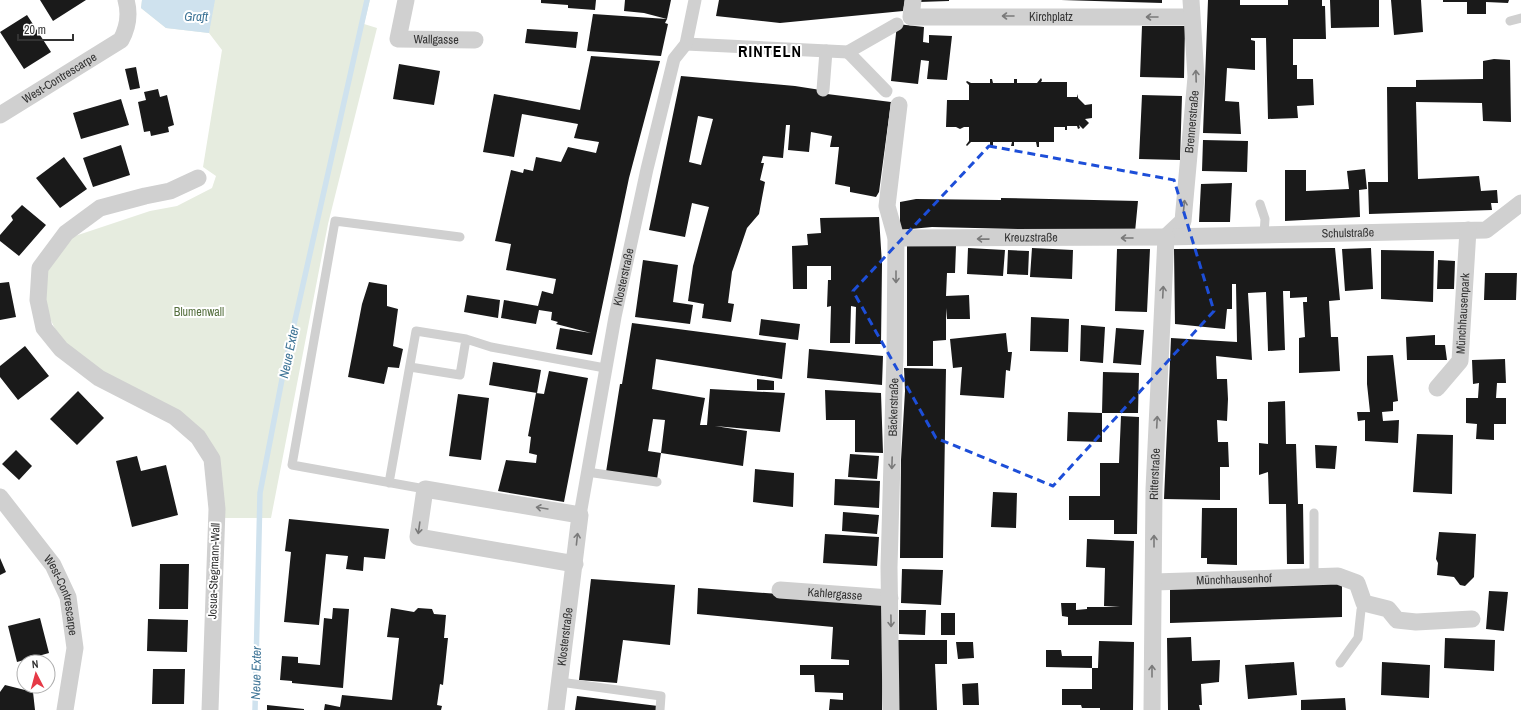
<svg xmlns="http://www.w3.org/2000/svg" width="1521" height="710" font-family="'Archivo Narrow',sans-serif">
<rect width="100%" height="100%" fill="#fff"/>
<path fill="#e6ecdf" d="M142,0H370L364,24L377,28L328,224L271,518H215L217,509L198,437L64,348L39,295L43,262L69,238L150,211L177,206L212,188L216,176L203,167L222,50L209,33L166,28L141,8Z"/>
<path fill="#cfe2ee" d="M142,0H215L209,33L166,28L141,8Z"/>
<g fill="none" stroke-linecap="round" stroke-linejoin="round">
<path stroke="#cfe2ee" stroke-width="5.5" d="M255,710L260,493L284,369L367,0"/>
</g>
<path fill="#1a1a1a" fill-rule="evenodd" d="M40,0H86L53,21Z
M541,0H596L595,10L568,8V5L541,3Z
M625,0H671L667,19L665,23L668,24L661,56L587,51L593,14L667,19L644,13L624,11Z
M719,0H905L903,11L780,23L716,16Z
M919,0H949V1L919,2Z
M1061,0H1162V3Z
M1208,0H1240V5H1288V0H1322V6H1325L1326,39H1293V65H1297V79H1313L1314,105L1297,106L1298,118L1268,119L1266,38H1251V40L1255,41V70L1227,68L1225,101L1239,102L1241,134L1203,133Z
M1330,0H1379V27L1331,28Z
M1391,0H1421L1423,32L1394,35Z
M1443,0H1509L1508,3L1486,2V14H1467V2H1443Z
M27,15L51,52L24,69L0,32Z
M897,24L924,27L923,42L929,43V35L952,36L947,80L927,79L929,61L921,60L918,84L891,81Z
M1142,26H1185L1184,78L1140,77Z
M527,29L578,32L576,48L525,43Z
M591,56L660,61L629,178L592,355L556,349L560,328L591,333L556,324L558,322L551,320L552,312L539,310L536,324L501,318L504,300L538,306L542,291L553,294L556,279L506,270L511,244L495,241L511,170L523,173L524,169L533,171L536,157L561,162L568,147L596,153L599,142L574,138L578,124L522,114L514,157L483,152L494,94L580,110Z
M1494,59L1510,60L1511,122L1483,121L1482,103L1416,102L1418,179L1479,176L1481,191L1497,190L1498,203H1491L1492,210L1369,214L1368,182H1388L1387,87H1416V80L1483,79V61Z
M399,64L440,71L434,105L393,99Z
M136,67L140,88L130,90L125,69Z
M681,76L795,86L827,91V94L891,102L879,192L876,197L850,192V187L835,184L839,147H830L832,136L811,132L809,152L788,150L790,125H786L783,158L763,156L761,163H764L760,180L765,182L759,214L747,228L732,272L728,303L734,304L731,322L702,318L704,304L688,301L693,266L709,207L692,203L685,237L649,230ZM698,116L713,119L701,165L689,162Z
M1041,78L1042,80L1041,82H1067V97H1077L1078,94V98L1085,105L1092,104V118L1085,119L1089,123L1083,129L1079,125L1080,128L1078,129L1077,126H1067V130H1065V127H1054V142H1039V147H1037L1036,142H1014V146H1011L1012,142H993V146H990V142H971L967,146L966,145L969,141V127H964L960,129L956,127H946L947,100H969V85L966,82L967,81L971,83H990V79H992L993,83H1014V79H1017V83H1037Z
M158,89L160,97L167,95L174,125L168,127L169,132L151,136L150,131L144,132L138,102L146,100L144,92Z
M1142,95L1182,96L1180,160L1139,159Z
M121,99L129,125L81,139L73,113Z
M1203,140L1248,141L1247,172L1202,171Z
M121,145L130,175L93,187L83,158Z
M64,157L87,189L60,208L36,178Z
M1365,169L1367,189L1359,190L1360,217L1285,221V170H1306V191L1349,189L1347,171Z
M1232,183L1230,222H1199L1201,184Z
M1001,198L1138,201L1135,232L932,227L900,230V202L916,199L1001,200Z
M22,205L46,225L19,256L0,241V235L13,220L11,216Z
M879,217L882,264L881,344H855L856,307L851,306L850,343H830L831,306L827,307L828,280H831V266H807V289H793L792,246L808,245L807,234L821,233L820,218Z
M907,244L956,246L955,273H947L946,296L969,295L970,319H947L946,308V340L933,341V366H907Z
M968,248L1005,250L1003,276L967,274Z
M1032,248L1073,250L1072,279L1030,277Z
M1335,248L1340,300L1329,301L1331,337H1338L1340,371L1299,373V338L1305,337L1303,302H1307V297L1290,298V291H1283L1285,350L1268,351L1266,292L1248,293L1252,360L1216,356L1217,379H1227L1228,399L1227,421L1217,420L1218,442H1228L1229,467H1220V500L1164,499L1171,338L1237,342L1236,284H1232V309H1227L1225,329L1175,324L1174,249Z
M1371,248L1373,289L1345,291L1342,249Z
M1117,249H1150L1147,312L1115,311Z
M1008,250L1029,251L1028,275L1007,274Z
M1381,250L1434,251L1433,302L1381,299Z
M643,260L678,265L673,302L693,305L690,324L635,317Z
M1438,260L1455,261L1454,289H1437Z
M1485,273H1517L1516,300H1484Z
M9,282L16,317L0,320V283Z
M369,282L387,285V306L398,309L393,346L403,349L399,368L388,367L384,384L348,377L362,304Z
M467,295L500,300L498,318L464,312Z
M1031,317L1069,319L1068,352L1030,351Z
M761,319L800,324L798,340L759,335Z
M632,323L786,343L782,379L656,359L652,389L705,398L700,425H707L710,389L785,393L780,432L715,426L747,431L743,466L661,453L665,420L653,419L648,451L661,453L657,479L606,472L620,384H622Z
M1081,325L1105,327L1103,363L1080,361Z
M1116,328L1144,330L1141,365L1113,363Z
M1006,333L1008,352H1012L1010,371L1006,370L1004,398L960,395L962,367L953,368L950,339Z
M1435,335V345H1445L1447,360H1407L1406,337Z
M25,346L49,376L18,400L0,377V366Z
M809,349L883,356L882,385L807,378Z
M1393,355L1398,401L1393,402V411L1382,412L1383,421L1399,420L1398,443L1365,441V420L1358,421L1357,412H1370L1367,384V356Z
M1505,359L1506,383H1497L1496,398H1506V424H1494V440L1476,439L1477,424L1466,423V398H1478L1479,383L1473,384L1472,360Z
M493,362L541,370L537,393L489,385Z
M904,368L946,369L943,558H900L901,460L905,391Z
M549,371L588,378L564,502L498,491L506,460L536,463L537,455L529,453L531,437L528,436L536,393L544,394Z
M1103,372L1139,373L1138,413H1102Z
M757,379L774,381V390H757Z
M825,390L881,393L883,453L855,452V420H826Z
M78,391L104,418L77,445L50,419Z
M458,394L489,398L481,460L449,456Z
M1285,401L1286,444H1296L1298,504H1303L1304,564H1287L1286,504H1269L1268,472L1259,475V443L1268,444V402Z
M1068,412L1102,413V442L1067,441Z
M1121,416L1139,417L1137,534H1114V520H1069V496H1100V463H1119Z
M1417,434L1453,435L1452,494L1413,492Z
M1315,445L1337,446L1335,469L1316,468Z
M16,450L32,466L19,480L2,464Z
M850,454L879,456L877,479L848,477Z
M137,456L141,471L166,465L178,515L132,527L116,461Z
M755,469L794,473L793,507L753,502Z
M835,479L880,481L879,508L834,505Z
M993,492L1017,493L1016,528L991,527Z
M1202,508H1237V565L1207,564V558H1201Z
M843,512L879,515L877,534L842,531Z
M289,519L389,529L385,559L364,557L363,571L346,569L348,556L326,554L319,625L284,622L291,552L285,551Z
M1439,532L1476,534L1474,577L1465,586L1460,585L1454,577L1437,575L1438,563L1436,559Z
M825,534L879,537L877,566L823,563Z
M1087,539L1134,541L1132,625H1068V617L1062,616L1061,603H1076V610L1087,609V607H1120L1104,606L1105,568L1086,567Z
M0,558L6,572L0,575Z
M160,564H189L188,609H159Z
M902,569L943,570L941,605L901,603Z
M591,579L675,585L670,645L623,640L617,683L579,680Z
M1342,583V617L1170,623V589Z
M698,588L884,602L882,710H829L830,699L843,700V693L815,692L814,675H800V665H849V660L831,659L833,627L697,614Z
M1489,591L1508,592L1504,631L1486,629Z
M333,608L349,609L343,688L292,683V681L280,680L282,656L298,657V663L320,665L324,618L332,619Z
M391,608L414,612L418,608L432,609L434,614L446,615L444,638H448L443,685L440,684L437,705L442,706L441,710H324L325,704L340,707L342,695L392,700L399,638L387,637Z
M899,610H926L925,635L899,634Z
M941,613H955V635H941Z
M40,618L49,653L17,662L8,626Z
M148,619L188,620L187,652L147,651Z
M1191,637L1192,661L1220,660L1219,682L1201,684L1202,705H1199L1200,710H1168L1167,638Z
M1445,638L1495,640L1494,671L1444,668Z
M897,640H947V664H935L937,710H898Z
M1099,641L1134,642L1133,710H1100V708H1082L1081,705H1062V689H1092V668H1098Z
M956,642H973L974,658L958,659Z
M1046,650H1061L1062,656H1092V668L1046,667Z
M1294,662L1297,695L1248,699L1245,665Z
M1382,662L1430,665L1429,698L1381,695Z
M153,669H185L184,704H152Z
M978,683L979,705H963L962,684Z
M5,685L33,692L35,710H0V692Z
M577,696L658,706L657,710H575Z
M1345,698L1346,710H1301V700Z
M267,705L304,709V710H267Z"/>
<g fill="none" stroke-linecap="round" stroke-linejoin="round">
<path stroke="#d0d0d0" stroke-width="9" d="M1510,21L1521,18
M1260,204L1265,219L1264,235
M410,367L460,375L466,339
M587,472L657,482
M389,483L416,331L466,339L491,347L605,368
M425,489L292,465L335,221L460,237
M1314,513V576
M1340,663L1358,638L1361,610L1364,603
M560,682L661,696L660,710"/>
<g stroke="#d0d0d0" stroke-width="13">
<path d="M686,44L848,52L897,24"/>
<path d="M848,52L886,91"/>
<path d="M823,90L826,51"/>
<path id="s1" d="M580,515L615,317L647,169L674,59L686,44L695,0"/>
</g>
<g stroke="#d0d0d0" stroke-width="17">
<path id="s2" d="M406,0L398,39L475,40"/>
<path id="s3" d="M913,0L911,17H1191"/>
<path id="s4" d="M0,115L121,40C128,27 130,14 126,0"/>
<path d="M198,178L170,191L145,196L100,208L66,233L40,268L38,300L44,328L61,349L99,378L175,417L198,437L212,459L217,509L210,710"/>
<path id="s5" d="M1166,237L1183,221L1185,199L1196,77L1191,0"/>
<path id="s6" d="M896,238L1166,237L1486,230L1521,203"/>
<path id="s7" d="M1437,388L1460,361L1468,230"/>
<path id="s8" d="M0,497L53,565L68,597L75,648L65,710"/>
<path id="s9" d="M1154,582L1338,576L1357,583L1364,603L1388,609L1397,620L1416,622L1472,619"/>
<path id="s10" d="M780,590L890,598"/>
<path id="s11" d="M556,710L580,515L425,489L418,537L575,564"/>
<path id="s12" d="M891,710L889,567L895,354L896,238L887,206L899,105"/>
<path id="s13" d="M1152,710L1154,489L1166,237"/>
</g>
</g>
<defs><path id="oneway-shaft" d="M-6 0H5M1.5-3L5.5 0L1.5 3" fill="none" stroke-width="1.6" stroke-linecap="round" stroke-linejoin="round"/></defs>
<g stroke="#7a7a7a">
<use href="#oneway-shaft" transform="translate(1008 16) rotate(180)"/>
<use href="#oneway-shaft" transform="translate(1152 17) rotate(-180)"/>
<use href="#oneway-shaft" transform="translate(1196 76) rotate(-92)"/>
<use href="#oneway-shaft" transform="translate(1184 206) rotate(-84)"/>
<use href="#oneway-shaft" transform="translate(1127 238) rotate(180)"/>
<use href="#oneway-shaft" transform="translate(983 239) rotate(-179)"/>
<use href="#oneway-shaft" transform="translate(896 277) rotate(90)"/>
<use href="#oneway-shaft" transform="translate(1163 292) rotate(-87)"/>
<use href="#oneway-shaft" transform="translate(1157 422) rotate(-87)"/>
<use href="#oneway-shaft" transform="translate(892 463) rotate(92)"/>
<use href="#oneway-shaft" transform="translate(542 508) rotate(-171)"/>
<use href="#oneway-shaft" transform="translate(419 528) rotate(98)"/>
<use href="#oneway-shaft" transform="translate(577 539) rotate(-84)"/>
<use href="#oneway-shaft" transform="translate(1154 541) rotate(-90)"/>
<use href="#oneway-shaft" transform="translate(891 621) rotate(89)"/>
<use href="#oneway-shaft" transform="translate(1152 671) rotate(-90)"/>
</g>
<path fill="none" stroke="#1d4ed8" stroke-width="3" stroke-dasharray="8 5" stroke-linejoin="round" d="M989,146L1174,180L1214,311L1053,486L936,438L853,291Z"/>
<g text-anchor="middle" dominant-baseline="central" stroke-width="4" stroke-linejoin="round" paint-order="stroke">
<g font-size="12" fill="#333" stroke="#fff">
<text stroke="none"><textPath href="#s3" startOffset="157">Kirchplatz</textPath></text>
<text stroke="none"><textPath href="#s2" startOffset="78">Wallgasse</textPath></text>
<text stroke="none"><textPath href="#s4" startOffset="70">West-Contrescarpe</textPath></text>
<text stroke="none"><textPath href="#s5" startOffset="123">Brennerstraße</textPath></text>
<text stroke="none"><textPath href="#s6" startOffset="452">Schulstraße</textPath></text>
<text stroke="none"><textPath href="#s6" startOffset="135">Kreuzstraße</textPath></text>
<text stroke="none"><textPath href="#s1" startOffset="242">Klosterstraße</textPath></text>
<text stroke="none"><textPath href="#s7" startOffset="83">Münchhausenpark</textPath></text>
<text stroke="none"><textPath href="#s12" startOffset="303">Bäckerstraße</textPath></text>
<text stroke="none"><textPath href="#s13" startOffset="236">Ritterstraße</textPath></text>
<text transform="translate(214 571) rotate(-88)">Josua-Stegmann-Wall</text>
<text stroke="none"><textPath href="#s9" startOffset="80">Münchhausenhof</textPath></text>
<text stroke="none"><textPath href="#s10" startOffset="55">Kahlergasse</textPath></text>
<text stroke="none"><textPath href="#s8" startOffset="118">West-Contrescarpe</textPath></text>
<text stroke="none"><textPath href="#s11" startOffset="74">Klosterstraße</textPath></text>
</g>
<g font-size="12" fill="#56703f" stroke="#fff">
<text x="199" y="312">Blumenwall</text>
</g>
<g font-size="13" font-style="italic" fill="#3f7597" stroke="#fff">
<text x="196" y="16">Graft</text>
<text transform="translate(289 352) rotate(-78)">Neue Exter</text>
<text transform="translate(256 673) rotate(-89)">Neue Exter</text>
</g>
<g font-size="16" font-weight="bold" letter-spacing="1" fill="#000" stroke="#fff">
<text x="770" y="51">RINTELN</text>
</g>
</g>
<g transform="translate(36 674) rotate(354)"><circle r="19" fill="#ffffff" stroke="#adadad"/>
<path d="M0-3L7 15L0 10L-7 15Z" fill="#e63946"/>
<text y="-6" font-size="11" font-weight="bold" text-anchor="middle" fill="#333333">N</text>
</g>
<path d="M18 34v6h55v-6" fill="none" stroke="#333333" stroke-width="2"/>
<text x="24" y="34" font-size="12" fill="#333333" stroke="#ffffff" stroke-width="3" paint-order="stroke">20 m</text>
</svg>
